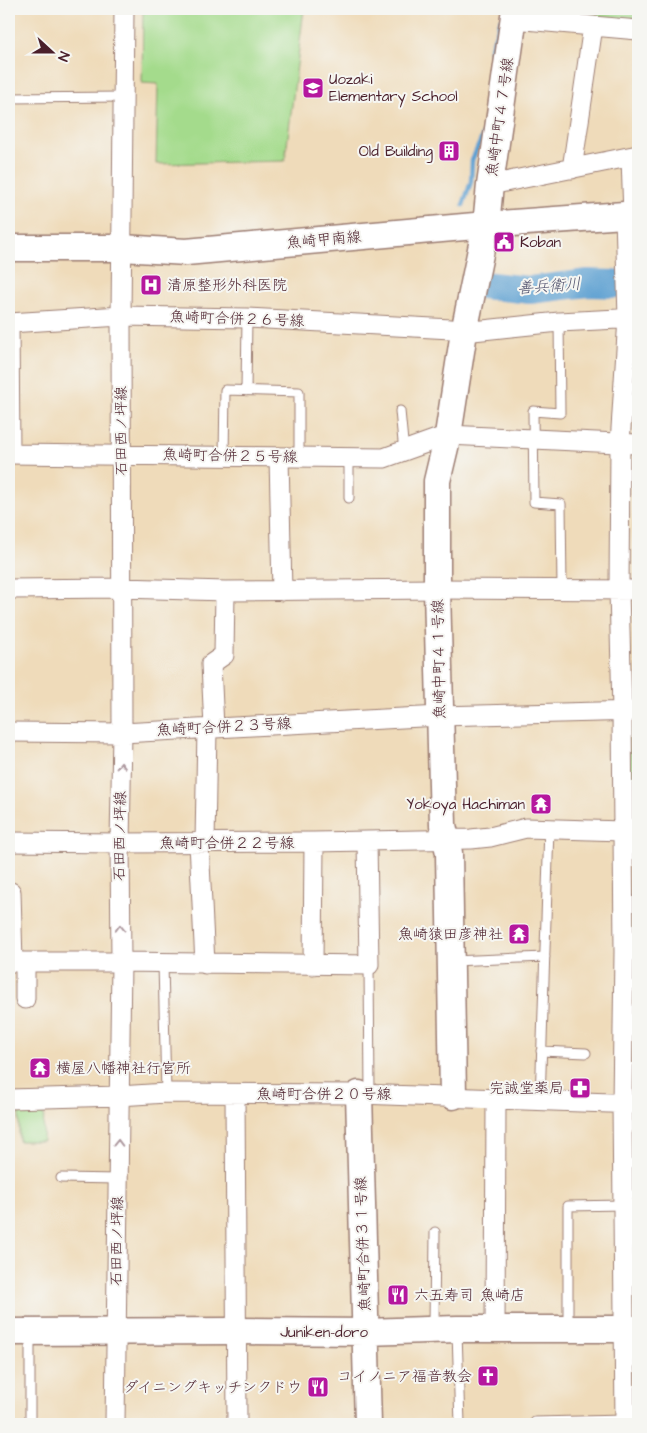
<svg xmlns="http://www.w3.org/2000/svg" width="647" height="1433" font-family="'Architects Daughter','Klee One',sans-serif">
<rect width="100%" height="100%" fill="#f6f6f2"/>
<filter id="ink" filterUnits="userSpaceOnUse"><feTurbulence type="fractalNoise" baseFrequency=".02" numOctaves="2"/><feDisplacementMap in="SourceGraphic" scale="10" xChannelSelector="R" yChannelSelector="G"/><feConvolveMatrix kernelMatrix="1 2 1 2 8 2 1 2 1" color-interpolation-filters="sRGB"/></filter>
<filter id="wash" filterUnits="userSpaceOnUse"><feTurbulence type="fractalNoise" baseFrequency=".0096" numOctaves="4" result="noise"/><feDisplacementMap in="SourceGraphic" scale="20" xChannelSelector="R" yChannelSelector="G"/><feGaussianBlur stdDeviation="1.12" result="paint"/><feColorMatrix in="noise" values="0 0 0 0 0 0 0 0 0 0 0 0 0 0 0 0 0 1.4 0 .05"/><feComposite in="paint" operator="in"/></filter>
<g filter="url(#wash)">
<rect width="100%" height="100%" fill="#efdbba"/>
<path fill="#a4db8c" stroke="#777d5c" d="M143,9H304L285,161L156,164L158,84L142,83Z
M526,9H638V26L524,15Z
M638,720V945L631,935L629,731Z
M44,1107L43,1141H19V1108Z"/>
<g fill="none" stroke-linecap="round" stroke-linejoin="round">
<path stroke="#5fa1d2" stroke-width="4.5" d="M496,67L490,50L501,20
M463,205L471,182L472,160L484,133L486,119"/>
<path stroke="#5fa1d2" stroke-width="28" d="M482,285L530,290L588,283L616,284"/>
</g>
</g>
<g filter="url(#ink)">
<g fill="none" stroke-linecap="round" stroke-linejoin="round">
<g stroke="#9c7d72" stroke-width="11">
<path id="lane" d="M9,98L123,97
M559,322L560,413L533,411L534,502L561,504L562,589
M246,391L247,318
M400,411L404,452
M224,456L225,390L299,392V457
M349,498V458
M453,961L545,957
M163,963L166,1093
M369,965L370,1094
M541,1051L586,1053
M540,1101L549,828
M61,1178L118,1179
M623,1195H638
M623,1230H638
M434,1326L435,1232
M568,1328V1206L623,1205
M457,1332L460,1424
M30,1424V1335
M535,1424V1422L625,1420"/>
</g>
<g stroke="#9c7d72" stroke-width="21">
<path id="street" d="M514,19L638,30
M631,158L633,215
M572,169L593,26
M490,185L638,155
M9,323L121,316L247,318L451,329L464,332L559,322L638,318
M9,323L10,454
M9,454L384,458L448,435L638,444
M279,457L282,591
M9,589L122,588L225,591L437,589L638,590
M214,728L211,664L224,655L225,591
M9,732L122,733L440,716L638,711
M9,842L120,843L314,842L471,839L490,837L526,828L622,831
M199,843L205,964
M205,843L207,728
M11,892L13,962
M9,962H121L369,965L367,841
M313,965L314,842
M25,999V962
M235,1094L237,1424
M9,1099L119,1096L166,1093L359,1094L638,1104
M495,1330L496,1099
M115,1424L121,962L120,843L122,733L121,316L124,9
M625,1424L622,1104L624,952L622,711L619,590L620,444L628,318L625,216"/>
</g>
<g stroke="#9c7d72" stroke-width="29">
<path id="secondary" d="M9,248H122L186,252L486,225L638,214
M359,1094L368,1424
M453,1096L449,853L443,825L437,589V481L448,435L464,332L486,225L490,185L515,9
M9,1332L237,1331L366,1332L457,1329H638"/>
</g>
<use href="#lane" stroke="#fff" stroke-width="9"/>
<use href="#street" stroke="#fff" stroke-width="19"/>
<use href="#secondary" stroke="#fff" stroke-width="26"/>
</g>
<defs><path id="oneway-chevron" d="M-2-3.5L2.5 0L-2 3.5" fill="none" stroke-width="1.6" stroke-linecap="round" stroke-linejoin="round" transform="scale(1.25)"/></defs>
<g stroke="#ae9aa0">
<use href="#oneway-chevron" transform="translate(121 766) rotate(-89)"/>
<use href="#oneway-chevron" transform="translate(120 928) rotate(-91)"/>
<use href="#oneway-chevron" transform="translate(118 1143) rotate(-89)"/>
</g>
</g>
<defs>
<g id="school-square" transform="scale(1.125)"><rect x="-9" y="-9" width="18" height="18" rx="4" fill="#b5179e" stroke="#f6f6f2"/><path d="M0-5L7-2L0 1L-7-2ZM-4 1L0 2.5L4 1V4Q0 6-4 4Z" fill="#fff"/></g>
<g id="building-square" transform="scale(1.125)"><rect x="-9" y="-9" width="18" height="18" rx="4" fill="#b5179e" stroke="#f6f6f2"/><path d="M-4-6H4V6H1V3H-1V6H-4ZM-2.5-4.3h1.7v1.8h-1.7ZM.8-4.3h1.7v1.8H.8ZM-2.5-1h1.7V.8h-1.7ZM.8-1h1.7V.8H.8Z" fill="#fff"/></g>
<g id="civic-square" transform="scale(1.125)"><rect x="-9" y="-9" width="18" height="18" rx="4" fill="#b5179e" stroke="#f6f6f2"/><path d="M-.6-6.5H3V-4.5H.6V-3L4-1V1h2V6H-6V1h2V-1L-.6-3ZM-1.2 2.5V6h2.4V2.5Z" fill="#fff"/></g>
<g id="hospital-square" transform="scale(1.125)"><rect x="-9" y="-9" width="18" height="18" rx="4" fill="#b5179e" stroke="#f6f6f2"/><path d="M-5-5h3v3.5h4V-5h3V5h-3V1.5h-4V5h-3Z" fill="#fff"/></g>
<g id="temple-square" transform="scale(1.125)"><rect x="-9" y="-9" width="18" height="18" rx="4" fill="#b5179e" stroke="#f6f6f2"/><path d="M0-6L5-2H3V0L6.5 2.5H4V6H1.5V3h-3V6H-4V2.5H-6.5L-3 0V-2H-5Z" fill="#fff"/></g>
<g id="pharmacy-square" transform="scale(1.125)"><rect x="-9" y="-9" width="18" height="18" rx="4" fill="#b5179e" stroke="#f6f6f2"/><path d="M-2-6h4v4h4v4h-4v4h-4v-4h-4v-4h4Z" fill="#fff"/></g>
<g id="restaurant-square" transform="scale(1.125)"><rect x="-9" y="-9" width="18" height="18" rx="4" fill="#b5179e" stroke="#f6f6f2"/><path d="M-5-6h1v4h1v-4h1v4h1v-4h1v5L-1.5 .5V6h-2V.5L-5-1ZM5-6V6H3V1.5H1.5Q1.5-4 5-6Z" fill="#fff"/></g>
<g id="church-square" transform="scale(1.125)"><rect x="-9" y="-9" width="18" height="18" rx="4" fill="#b5179e" stroke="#f6f6f2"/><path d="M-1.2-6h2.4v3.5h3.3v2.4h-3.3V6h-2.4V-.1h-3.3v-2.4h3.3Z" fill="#fff"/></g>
</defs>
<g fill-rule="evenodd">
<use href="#school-square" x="313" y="88"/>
<use href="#building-square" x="449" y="151"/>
<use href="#civic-square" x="504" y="242"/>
<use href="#hospital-square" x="151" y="285"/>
<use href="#temple-square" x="541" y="804"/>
<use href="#temple-square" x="519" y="934"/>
<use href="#temple-square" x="40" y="1068"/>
<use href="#pharmacy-square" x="580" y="1088"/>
<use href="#restaurant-square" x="398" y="1295"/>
<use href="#church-square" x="488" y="1376"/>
<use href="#restaurant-square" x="318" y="1387"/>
</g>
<g text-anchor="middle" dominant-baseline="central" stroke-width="4" stroke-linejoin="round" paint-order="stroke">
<g font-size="15" fill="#4a1f2b" stroke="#f6f6f2" text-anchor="end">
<text x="329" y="79" text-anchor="start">Uozaki<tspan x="329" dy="17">Elementary School</tspan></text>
<text x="433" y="151">Old Building</text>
<text x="520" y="242" text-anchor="start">Koban</text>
<text x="167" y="285" text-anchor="start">清原整形外科医院</text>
<text x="525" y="804">Yokoya Hachiman</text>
<text x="503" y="934">魚崎猿田彦神社</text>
<text x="56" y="1068" text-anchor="start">横屋八幡神社行宮所</text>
<text x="564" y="1088">完誠堂薬局</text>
<text x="414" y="1295" text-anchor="start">六五寿司 魚崎店</text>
<text x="472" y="1376">コイノニア福音教会</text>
<text x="302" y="1387">ダイニングキッチンクドウ</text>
</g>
<g font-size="15" fill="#4a1f2b" stroke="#f6f6f2">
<text transform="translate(500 117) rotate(-82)">魚崎中町４７号線</text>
<text transform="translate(324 240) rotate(-5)">魚崎甲南線</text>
<text transform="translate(237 319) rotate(2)">魚崎町合併２６号線</text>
<text transform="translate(121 431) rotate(-90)">石田西ノ坪線</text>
<text transform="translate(230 456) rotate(1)">魚崎町合併２５号線</text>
<text transform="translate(439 659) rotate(-91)">魚崎中町４１号線</text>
<text transform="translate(224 727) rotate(-3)">魚崎町合併２３号線</text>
<text transform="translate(120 836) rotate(-89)">石田西ノ坪線</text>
<text x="227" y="843">魚崎町合併２２号線</text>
<text x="324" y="1094">魚崎町合併２０号線</text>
<text transform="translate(117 1241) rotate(-89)">石田西ノ坪線</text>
<text transform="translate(363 1244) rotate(-92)">魚崎町合併３１号線</text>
<text x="324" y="1332">Juniken-doro</text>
</g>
<g font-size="16" font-style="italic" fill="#52536e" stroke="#f6f6f2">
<text transform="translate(549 286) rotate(-4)">善兵衛川</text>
</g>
</g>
<rect width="647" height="1433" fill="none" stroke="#f6f6f2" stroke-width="30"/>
<g transform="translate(52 52) rotate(111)" stroke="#f6f6f2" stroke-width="4" paint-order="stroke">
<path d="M0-4L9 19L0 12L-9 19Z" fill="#4a1f2b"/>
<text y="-8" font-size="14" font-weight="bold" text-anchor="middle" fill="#4a1f2b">N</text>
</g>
</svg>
